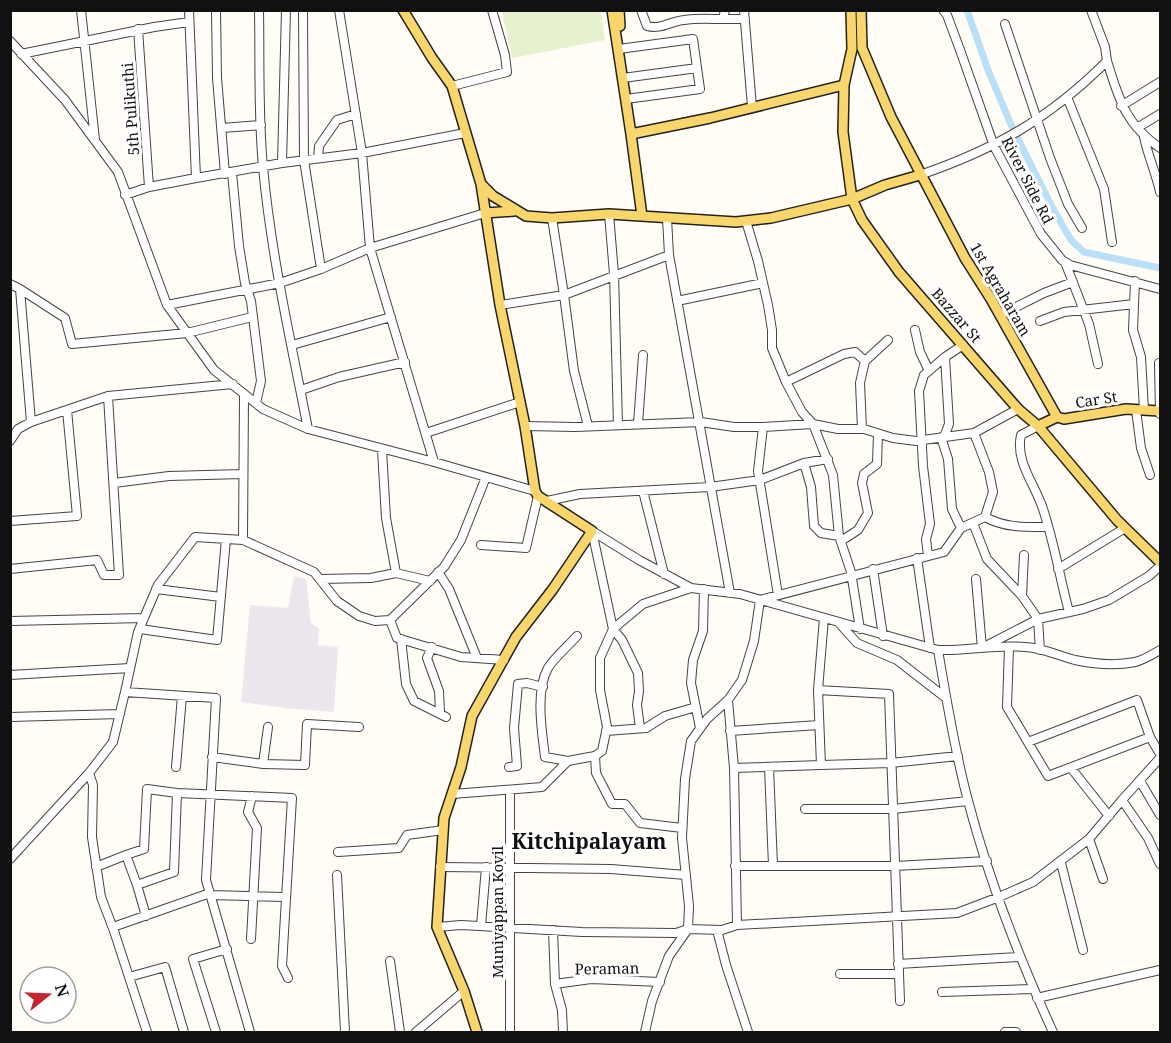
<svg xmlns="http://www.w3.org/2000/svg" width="1171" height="1043" font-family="'Noto Serif',serif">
<rect width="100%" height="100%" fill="#fffdf5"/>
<path fill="#eee6ef" d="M294,576L306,579L311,623L319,629L318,645L338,647L334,712L293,709L241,702L250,605L288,608Z"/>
<path fill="#e6f2cf" d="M502,11H601L605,40L512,58Z"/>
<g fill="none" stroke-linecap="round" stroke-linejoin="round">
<path stroke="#b9e0f7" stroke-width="7" d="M967,10L988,70L1012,127L1052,207L1071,240L1084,252L1160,268"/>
<g stroke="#444" stroke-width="10">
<path id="minor" d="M81,10L95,140
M189,10L196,178
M216,10L217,78L225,174
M259,10C260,62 258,115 263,167C271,255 291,342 308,429
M303,10L304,160L321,269
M339,10L362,153L370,248L434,462
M641,10L647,26C661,30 671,21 684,20C697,18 711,19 723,19L725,10
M744,10L752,107
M943,10L947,15L960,50L994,146L1041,234L1062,260L1070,265L1160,289
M723,19H745
M1005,24L1050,158L1068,204L1082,228
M138,29L149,187
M10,41L65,100L118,172L167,305L214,370L263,409L308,429L434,462L535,491
M619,49L693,39L700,89L626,99
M21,54L154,27L189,22
M1107,61C1119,99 1125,124 1160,148
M623,78L697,68
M452,86L507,72L505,55L492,10
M1067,97L1104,189L1112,242
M1121,106L1160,82
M222,128L261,125
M1137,128L1160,114
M1144,137C1148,156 1156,173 1160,192
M318,158L319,146L337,120L356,114
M282,163L286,10
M232,173L239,246L245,283L251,301L261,381L256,403
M920,175C996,149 1050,118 1107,61L1105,47L1091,10
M125,195L149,187L196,178L282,163L362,153L465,133
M609,214L614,274L618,425
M552,218L564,295L574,371L588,426
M667,218L669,255L730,593
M746,221L758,261L768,305L772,330V348L786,382L802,412L813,424L833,475L839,536L851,572L860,629
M1065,262L1089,324L1098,364
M1135,281L1133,330L1141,357L1144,410
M10,284L20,289
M677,301L763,283
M167,305L280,283L321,269L370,248L485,213
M500,305L564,295L669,255
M1000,315L1044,293L1073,282
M1040,321L1064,312L1134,304
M915,330L920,352L929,371
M292,345L391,317
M1159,363L1160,414
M786,382L844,354L855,352L865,361
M301,390L339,377L405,362
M244,396L243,540L195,537L158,585L138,632L125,692L216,698L206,880L250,1032
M1136,410L1141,448L1150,475
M31,422L20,289L65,318L72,344L187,333L252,317
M638,424L643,355
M525,426L575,427L701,422L734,427H763L813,424L838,429H864L893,438L916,441L974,433L1018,409
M1038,426L1021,435C1015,462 1035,484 1043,509C1054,542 1060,578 1069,612
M763,427L758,471L778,595
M862,429L860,383L865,361L888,340
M426,433L520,402
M974,433L989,472L993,492L985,517L961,528L944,552L760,600L754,641L742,680L728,700L707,719L691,741L685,779L682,838L689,906L688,929L722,930L737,925L957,913L999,897L1033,882L1089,839L1122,800L1160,758
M941,437L948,459L952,509L961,528
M944,437L949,424L945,357L963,345
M10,441L18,429L31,422L108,396L233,384
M382,450L386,518L396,573L430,581
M804,463L811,487L814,526L821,533L839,536
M486,477L461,540L444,567L390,620L397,638L461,657L504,660
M114,483L169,476L243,474
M643,491L664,574
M547,501L580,494L710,487L760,480L804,463L828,459
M985,517C1005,528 1025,527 1048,527
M10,521L77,516L67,410
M973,523L987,559L1022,596L1038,619L1040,650
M592,531L639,560L691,588L740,594L938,650C946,698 954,746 966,793C987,875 1018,956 1053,1032
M592,531L613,629L643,604L691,588
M243,540L314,572L337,601L359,616L375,621L390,620
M841,541L858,530L868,513L862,483L864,474L877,464L878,434
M481,545L526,548L538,496
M928,556L926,539L930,524L923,466L919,391L924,375L945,357
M917,558L930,648
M10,569L97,560L104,575H119L108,396
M873,569L883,636
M1058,569L1125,528
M438,572L449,589L477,658
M320,579L371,578L396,573
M976,579L982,648L1038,619L1083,609L1109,600L1149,576L1160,566
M156,589L221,597
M1022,596L1024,555
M824,618L818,690L889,694L900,1001
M10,621L144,618
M840,624L857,643L897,660L946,698
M140,629L217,640L226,539
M401,639L406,684L414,701L446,717
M432,647L427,658L439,691L440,713
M1009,647L1007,707L1048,776L1150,737L1160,754
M938,650C967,651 996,644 1026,647C1043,648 1059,656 1075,660C1094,664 1116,666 1135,662C1144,660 1153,654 1160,650
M10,675L130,668
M728,700L734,768
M10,717L120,714
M640,728L637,705L639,691L638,673L622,640L613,629L600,658V690L607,727L602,751L595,756L596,773L612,804H625L640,823L682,828
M700,728L691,683L693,660L703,631L704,589
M606,731L646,728L665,716L696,707
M730,731L819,725
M1028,742L1137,700L1150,737
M212,757L263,764L305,765L307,724L359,727
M568,761L545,757C542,732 535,691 548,668C554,658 569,645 577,636
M263,764L268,727
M821,765L891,763L958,756
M176,767L182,696
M509,767L517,766L514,728L518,684L527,683L543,687
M769,767L773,866
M1071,768L1109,816
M89,773L113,742L125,692
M1140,781L1160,815
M452,794L542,787L568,761L595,756
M1122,800L1148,838L1160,864
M805,809H893L968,801
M1089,839L1103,879
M338,852L399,848L407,835L443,830
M126,855L144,849L147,789L177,793
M10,859L89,773L93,785L92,837L101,897L114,931L147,1032
M1061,863L1083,950
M735,866H895L987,861
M96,867L126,855L137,885L174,872L177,793L292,798L282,966L288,978
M440,867L611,869L686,875
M337,875L345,1032
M137,885L146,916
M211,895L285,897
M737,925L734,768L821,765L818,690
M481,926L486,867
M113,927L210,893
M437,927L461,925L582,932L676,933L688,929L669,956L652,1001L645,1032
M553,930L555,984L562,1010L563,1032
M717,930L726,965L748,1032
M251,939L257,828L248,812L252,796
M390,961L400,1032
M898,964L1020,957
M840,974H899
M129,977L165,967L184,1032
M555,984L591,979L660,982
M942,992L1033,989
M1037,998L1160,970
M216,1032L193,959L227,949
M416,1032L464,991
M510,1032V791
M1005,1032H1016"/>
</g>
<g stroke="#222" stroke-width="12">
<path id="major" d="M403,10L432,58L452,86L481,184L493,196L526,216L552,218L609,214L736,222L771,218L852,199L885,185L920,175
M612,10L631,134L642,216
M619,10L620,26
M851,10L852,49L844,85L843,132L852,199L862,220L899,272L1018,409L1038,426L1117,520L1160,562
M861,10L862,48L891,117L965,258L991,299L1057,417
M631,134L710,118L844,85
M485,213L514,211
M1038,426L1057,417L1064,419L1126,409L1160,411
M477,1032L464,991L437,927L444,818L461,767L472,716L516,637L553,589L592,531L538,496L535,491L525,426L500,305L481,184"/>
</g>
<use href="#minor" stroke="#fff" stroke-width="8"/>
<use href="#major" stroke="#f9d66b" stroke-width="9"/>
</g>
<g text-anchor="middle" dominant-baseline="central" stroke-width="6" stroke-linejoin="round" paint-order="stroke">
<g font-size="15" fill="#111" stroke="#fff">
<text transform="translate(130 109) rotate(-94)">5th Pulikuthi</text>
<text transform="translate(1028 180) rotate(63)">River Side Rd</text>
<text transform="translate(1001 289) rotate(60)">1st Agraharam</text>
<text transform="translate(957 315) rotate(49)">Bazzar St</text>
<text transform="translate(1096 399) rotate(-9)">Car St</text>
<text transform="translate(497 912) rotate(-90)">Muniyappan Kovil</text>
<text transform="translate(607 968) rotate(-1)">Peraman</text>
</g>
<g font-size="21" font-weight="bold" fill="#111" stroke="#fff">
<text x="589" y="841">Kitchipalayam</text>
</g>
</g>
<rect width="1171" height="1043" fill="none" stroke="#111111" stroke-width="24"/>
<g transform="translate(48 995) rotate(72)"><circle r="28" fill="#ffffff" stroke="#a0a0a0" stroke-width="1.5"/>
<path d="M0-4.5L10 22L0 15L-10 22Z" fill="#c4262e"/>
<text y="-9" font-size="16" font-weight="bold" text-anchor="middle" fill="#111111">N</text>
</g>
</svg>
